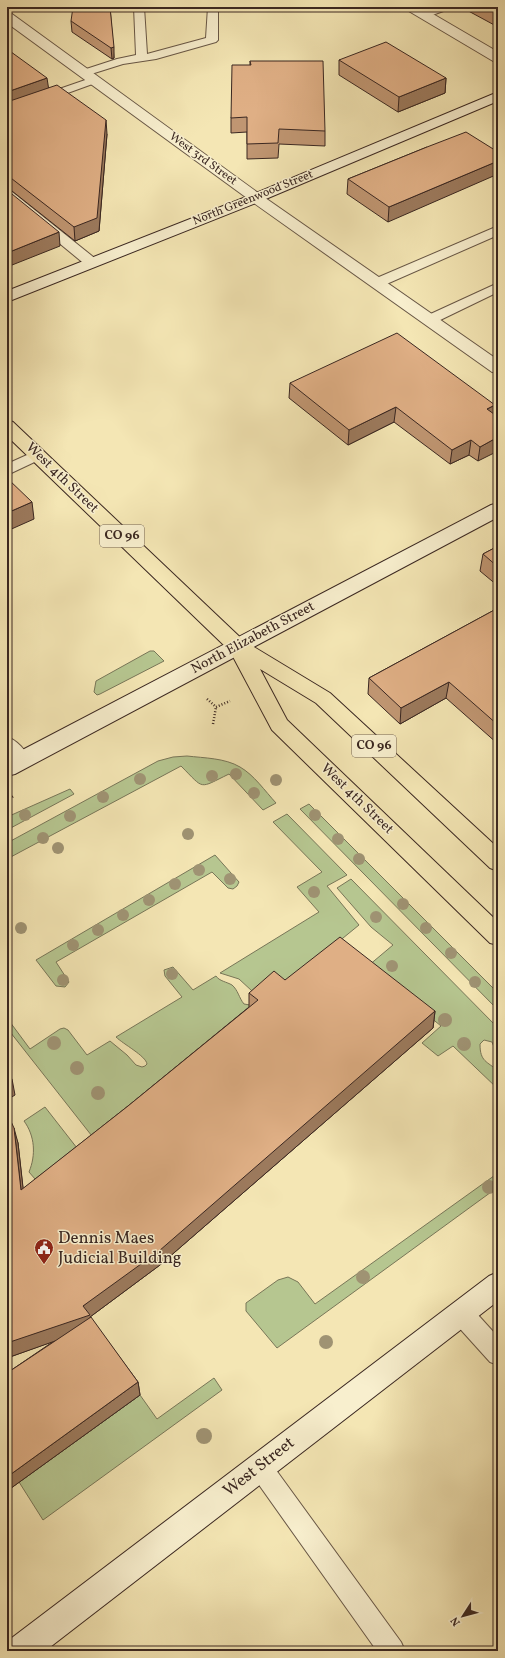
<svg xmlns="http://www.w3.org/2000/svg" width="505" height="1658" font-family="Vollkorn,serif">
<rect width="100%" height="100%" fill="#f4e6b4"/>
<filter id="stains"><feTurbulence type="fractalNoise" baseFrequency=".005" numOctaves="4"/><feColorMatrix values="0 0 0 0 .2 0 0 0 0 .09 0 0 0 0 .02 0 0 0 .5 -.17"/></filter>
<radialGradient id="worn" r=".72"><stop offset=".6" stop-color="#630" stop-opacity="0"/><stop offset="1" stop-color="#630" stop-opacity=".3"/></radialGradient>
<path fill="#b6c690" stroke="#787658" d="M150,651H154L164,661L100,694L97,695L94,692L96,681Z
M187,756C204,758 225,758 240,767C254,775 265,791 276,803L263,810L229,774C198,789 205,790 181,766L7,859V843L158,761L173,757Z
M70,789L74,794L7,830V817Z
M309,804L498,993V1010L300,809Z
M287,814L347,875L327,886L359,925L278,991L99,1145L7,1028V1018L30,1049L60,1029L64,1028L68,1030L87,1055L110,1041L127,1055L136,1065L142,1067L145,1066L147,1064C146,1056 123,1044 116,1037L182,997L165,976L164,970L173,967L193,990L216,976C219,981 227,982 232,985C238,990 239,998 244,1004L250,1005L252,991L239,979L220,973L319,912L297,887L322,872L273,822Z
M215,855L239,882L237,886L233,889L228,888L212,872L56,962L69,982L65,987L56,986L36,960Z
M351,879L498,1028V1059L494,1055V1047L492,1042L484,1040L480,1044C480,1062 487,1061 498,1071V1089L453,1046L438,1056L422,1043L441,1026L368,966L393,945L371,927L337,888Z
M45,1107L77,1148L35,1179L29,1172C36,1155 35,1136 24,1121Z
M498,1173V1187L277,1348L246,1311V1303L278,1280L288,1277L298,1282L315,1304Z
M214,1378L222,1390L43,1520L19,1482L140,1395L157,1419Z"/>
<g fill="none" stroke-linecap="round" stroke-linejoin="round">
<g stroke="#685746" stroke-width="2">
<path id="lane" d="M134,7H144L147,54L206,38L208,7H218V40L216,42L156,59L123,64L88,75H80L78,73L80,71L117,59L136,55Z
M435,7H450L449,9L424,18L419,15L420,13Z
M94,77L98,78L100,80L98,82L7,115V107Z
M7,190L11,191L97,260L99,263L97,266H87L7,200Z
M498,226V235L382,286H372L370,283L372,280Z
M498,283V292L434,323H424L422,320L424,317Z
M38,450L43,452L45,455L43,458L7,475V464Z
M7,737C17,740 26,751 31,760L28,765C17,768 14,762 7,755Z
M461,1302L469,1305L498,1337V1365L490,1362L453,1321L450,1313L453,1305Z
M260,1455L268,1459L401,1642L405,1651H377L252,1475L248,1467L252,1459Z"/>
</g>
<g stroke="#685746" stroke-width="2">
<path id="street" d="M405,7H421L498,52V62L493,61L407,10Z
M7,13L12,14L261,195L498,360V373L492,372L251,201L7,23Z"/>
</g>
<g stroke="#3a2721" stroke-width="2">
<path id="secondary" d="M7,7H15L13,10L8,11Z
M498,92V101L261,201L7,302V291L251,195Z
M498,503V517L15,774L7,776V758L491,505Z
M498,1272V1301L45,1651H7L9,1640L489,1276Z"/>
</g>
<g stroke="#3a2721" stroke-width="2">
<path id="primary" d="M7,420L13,422L244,641L330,693L498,848V871L490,868L316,703L260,669L287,720L498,922V945L490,943L272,730L230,651L7,436Z"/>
</g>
<path stroke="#3a2721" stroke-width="2.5" stroke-dasharray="1 2" stroke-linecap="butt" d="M207,699L216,707
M216,707L230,701
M213,724L216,707
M7,800L14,796"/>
<use href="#lane" fill="#f8efce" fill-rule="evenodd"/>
<use href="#street" fill="#f8efce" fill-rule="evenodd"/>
<use href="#secondary" fill="#f8efce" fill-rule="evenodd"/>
<use href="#primary" fill="#f4e6b4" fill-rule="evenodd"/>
</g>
<g fill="#9f9373">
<circle cx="236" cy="774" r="6"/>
<circle cx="212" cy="776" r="6"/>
<circle cx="140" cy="779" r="6"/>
<circle cx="276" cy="780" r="6"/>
<circle cx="254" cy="793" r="6"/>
<circle cx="103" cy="797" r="6"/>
<circle cx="25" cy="815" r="6"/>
<circle cx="315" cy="815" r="6"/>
<circle cx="70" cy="816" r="6"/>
<circle cx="188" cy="834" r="6"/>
<circle cx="43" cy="838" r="6"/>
<circle cx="338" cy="839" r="6"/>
<circle cx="58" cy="848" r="6"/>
<circle cx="359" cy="859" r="6"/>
<circle cx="199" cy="870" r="6"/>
<circle cx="230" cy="879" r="6"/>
<circle cx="175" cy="884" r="6"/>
<circle cx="314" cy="892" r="6"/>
<circle cx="149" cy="900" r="6"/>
<circle cx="403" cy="904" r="6"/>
<circle cx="123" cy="915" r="6"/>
<circle cx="376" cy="917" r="6"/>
<circle cx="21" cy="928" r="6"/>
<circle cx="426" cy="928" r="6"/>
<circle cx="98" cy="930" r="6"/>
<circle cx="73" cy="945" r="6"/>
<circle cx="451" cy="953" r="6"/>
<circle cx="392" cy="966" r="6"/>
<circle cx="172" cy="974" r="6"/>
<circle cx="63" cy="980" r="6"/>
<circle cx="475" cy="982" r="6"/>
<circle cx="445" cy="1020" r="7"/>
<circle cx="54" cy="1043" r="7"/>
<circle cx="464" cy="1044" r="7"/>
<circle cx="77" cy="1068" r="7"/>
<circle cx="98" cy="1093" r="7"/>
<circle cx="489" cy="1187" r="7"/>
<circle cx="363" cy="1277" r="7"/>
<circle cx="326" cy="1342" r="7"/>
<circle cx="204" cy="1436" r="8"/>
</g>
<path fill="#c09672" stroke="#3a2721" d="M110,7L114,58L112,59L72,32L71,21Z
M461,7H498V27Z
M7,49L48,88L107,134L99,231L75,241L7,187Z
M339,60L446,78L445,93L398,112L339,75Z
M250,61L325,131V146L279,144L278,158L247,159V132L231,133V118L250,65Z
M427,147L388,222L347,194L348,179Z
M290,383L495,405L478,461L469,455L450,464L394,422L348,445L289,398Z
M498,546V586L480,571L483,554Z
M498,608V744L446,698L400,724L368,694L369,678Z
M285,980L435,1011L433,1028L160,1265L90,1317L138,1382L140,1395L7,1491V1373L54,1341L7,1358V1114L18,1143L23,1189L128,1106L249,1007V993Z"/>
<path fill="#9c7a5d" stroke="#3a2721" d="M114,47V58L112,59L111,48Z
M47,78L49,91L7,105V92Z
M446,78L445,93L398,112L399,97Z
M106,120L107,134L99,231L75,241L74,227Z
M498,161V174L388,222L389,207Z
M59,232L60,246L7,267V253Z
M495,405L493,420L487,409Z
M396,407L394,422L348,445L349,430Z
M498,437V451L478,461L480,447Z
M471,440L469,455L450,464L452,450Z
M32,502L34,519L7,531V513Z
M449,682L446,698L400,724L401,708Z
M435,1011L433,1028L160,1265L90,1317L92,1328L7,1358V1343L83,1306Z
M12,1079L15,1095L7,1100V1082Z
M14,1128L18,1143L25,1205L21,1190Z
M138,1382L140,1395L7,1491V1477Z"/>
<path fill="#dfaf85" stroke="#3a2721" d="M73,7H110L114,47L111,48L71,21Z
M487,7H498V13Z
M386,42L446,78L399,97L339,60Z
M7,49L47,78L7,92Z
M250,61H323L325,131L279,129L278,143L247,144V117L231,118L232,65H251Z
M57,85L106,120L97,218L74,227L7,175V102Z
M466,132L498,152V161L389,207L348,179L427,147Z
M7,190L59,232L7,253Z
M397,333L495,405L487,409L498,417V437L480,447L471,440L452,450L396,407L349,430L290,383Z
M7,478L32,502L7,513Z
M498,546V567L483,554Z
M498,608V725L449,682L401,708L369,678Z
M340,937L435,1011L159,1251L83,1306L90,1315L7,1343V1114L8,1115L14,1128L21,1190L128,1106L258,1000L249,993L274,971L285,980Z
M7,1073L12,1079L7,1082Z
M91,1317L138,1382L7,1477V1373Z"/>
<defs>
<g id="civic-pin" transform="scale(1)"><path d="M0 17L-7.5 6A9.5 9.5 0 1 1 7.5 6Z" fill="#8f2418" stroke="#f8efce"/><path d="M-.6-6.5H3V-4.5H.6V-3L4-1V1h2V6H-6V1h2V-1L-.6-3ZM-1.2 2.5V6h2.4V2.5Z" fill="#fff"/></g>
</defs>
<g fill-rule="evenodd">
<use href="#civic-pin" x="44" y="1248"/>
</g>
<g text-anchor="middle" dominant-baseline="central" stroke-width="3" stroke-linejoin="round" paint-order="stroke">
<g font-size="12" fill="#3a2721" stroke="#f8efce">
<text transform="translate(203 159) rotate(36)">West 3rd Street</text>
<text transform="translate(253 198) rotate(-22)">North Greenwood Street</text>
</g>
<g fill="#f8efce" stroke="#736355" stroke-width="1">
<rect x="100" y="525" width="44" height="22" rx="3"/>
<rect x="352" y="735" width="44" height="22" rx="3"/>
</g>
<g font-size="13" font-weight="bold" fill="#3a2721">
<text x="122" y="536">CO 96</text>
<text x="374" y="746">CO 96</text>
</g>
<g font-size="14" fill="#3a2721" stroke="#f8efce">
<text transform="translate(62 478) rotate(44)">West 4th Street</text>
<text transform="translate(253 638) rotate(-28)">North Elizabeth Street</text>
<text transform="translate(357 799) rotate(44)">West 4th Street</text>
</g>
<g font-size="17" fill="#3a2721" stroke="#f8efce" text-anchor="start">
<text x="58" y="1238">Dennis Maes<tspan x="58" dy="20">Judicial Building</tspan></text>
</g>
<g font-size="17" fill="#3a2721" stroke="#f8efce">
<text transform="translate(259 1467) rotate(-38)">West Street</text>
</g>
</g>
<rect width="505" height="1658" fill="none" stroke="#f4e6b4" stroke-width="24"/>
<rect x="8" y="8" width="489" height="1642" fill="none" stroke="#3a2721" stroke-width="2"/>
<rect x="12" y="12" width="481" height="1634" fill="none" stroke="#3a2721"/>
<g transform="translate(463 1616) rotate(234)" stroke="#f8efce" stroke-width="3" paint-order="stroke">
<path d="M0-3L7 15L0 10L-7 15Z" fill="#3a2721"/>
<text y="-6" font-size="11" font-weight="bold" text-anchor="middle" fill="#3a2721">N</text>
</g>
<rect width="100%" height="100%" filter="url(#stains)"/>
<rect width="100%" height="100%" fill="url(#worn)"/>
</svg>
